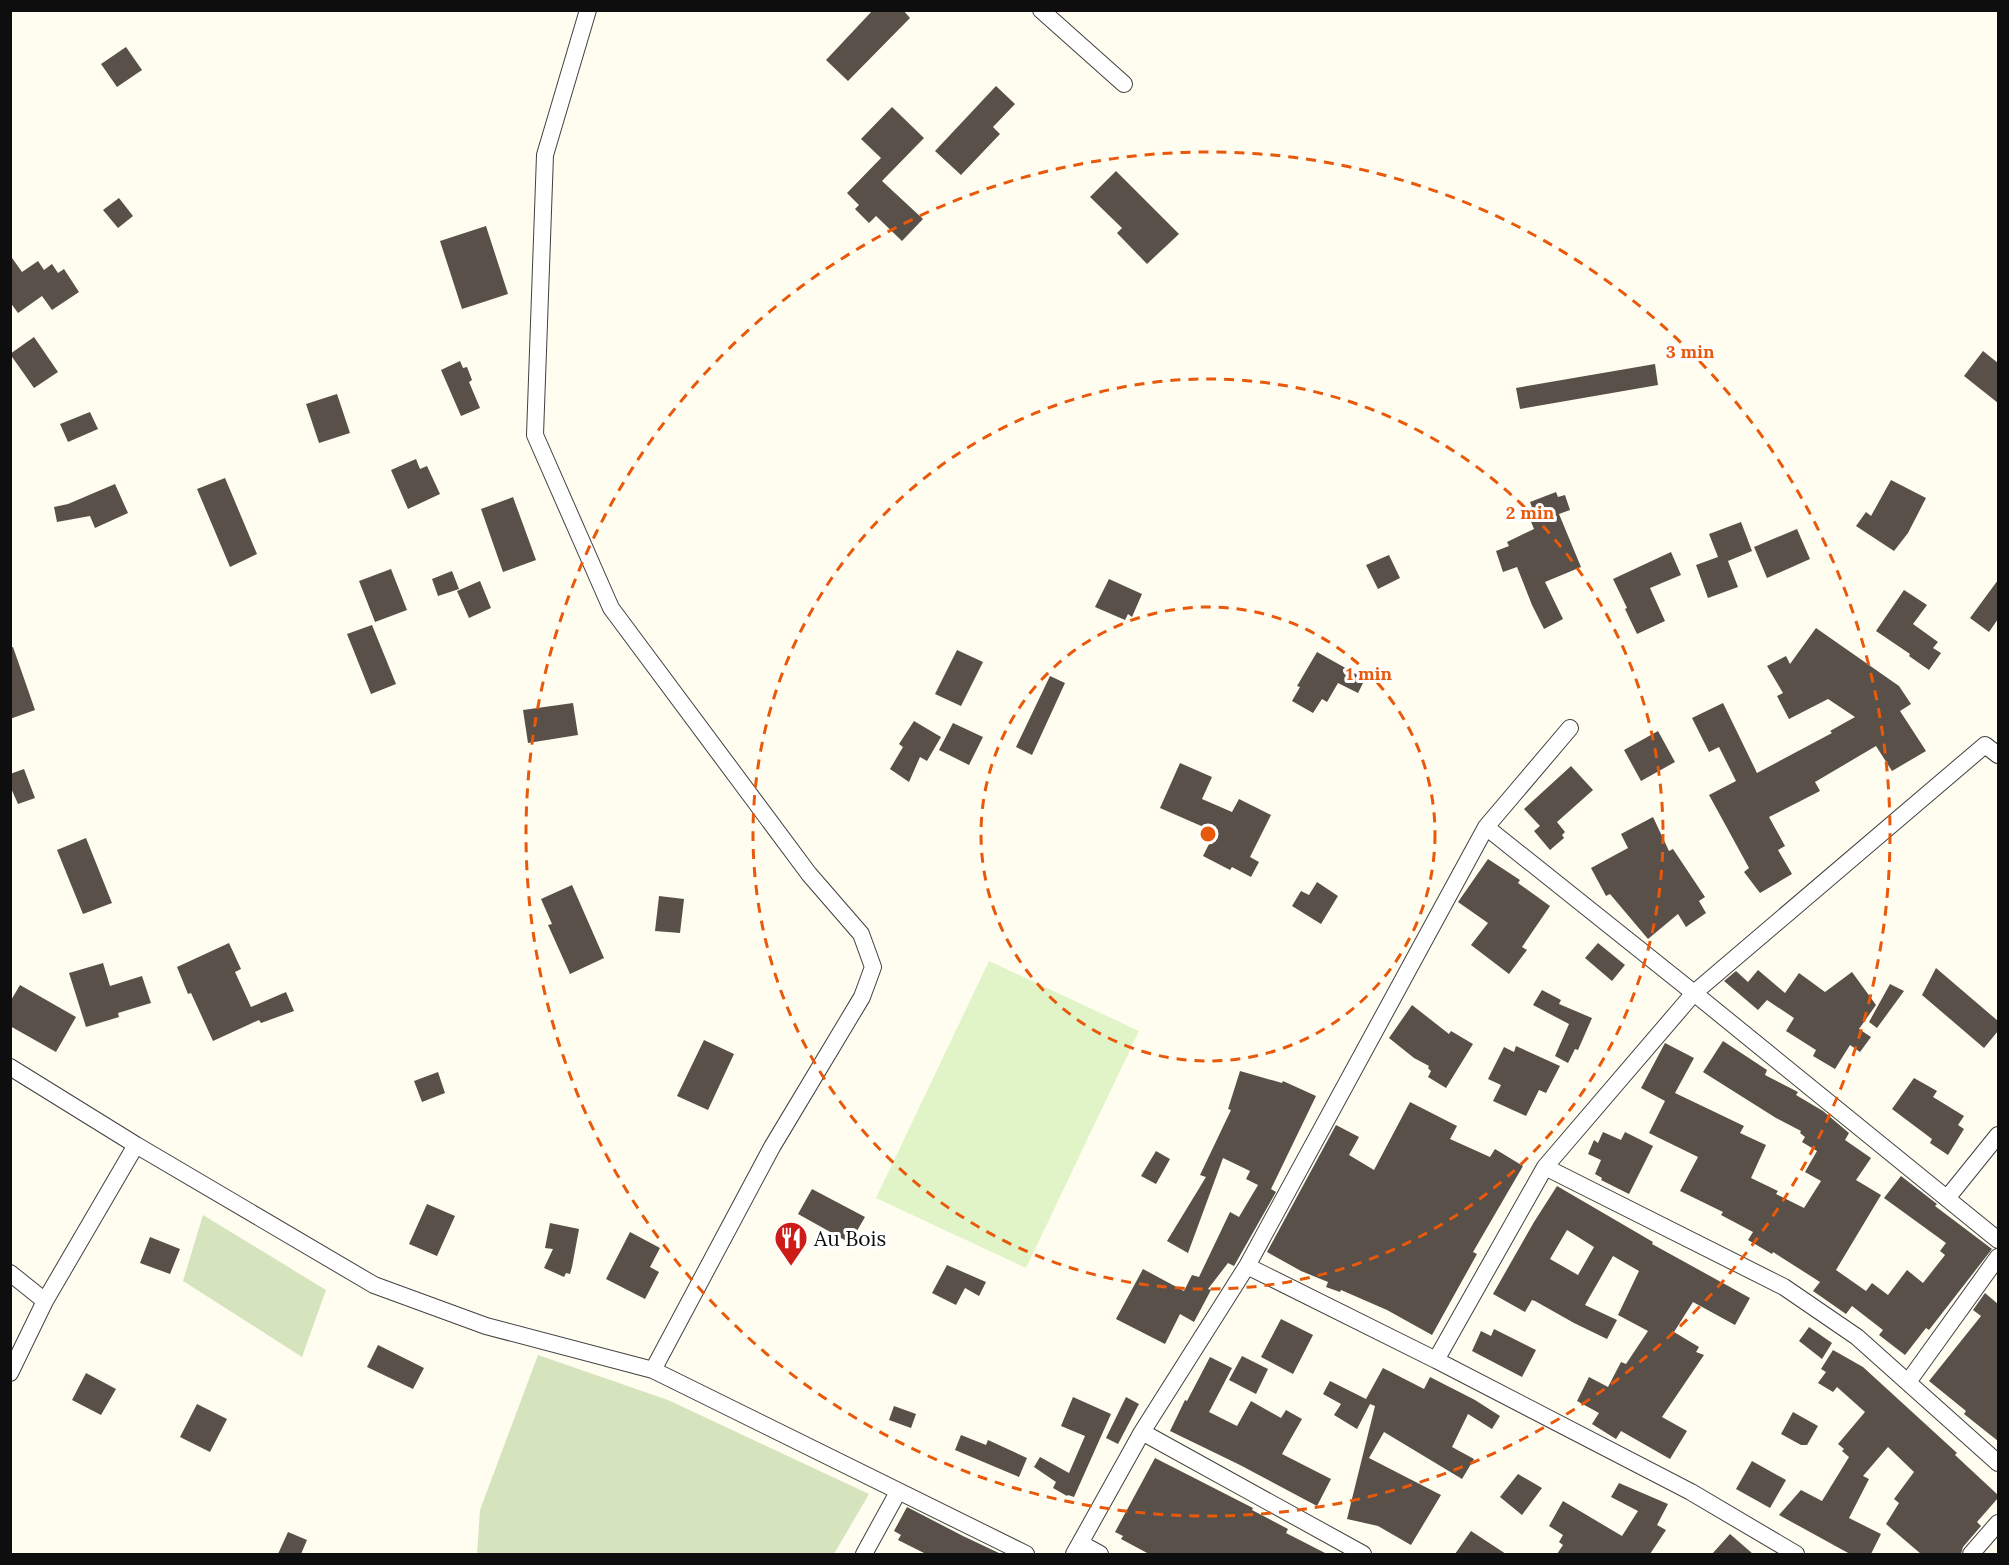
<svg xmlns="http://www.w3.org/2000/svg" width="2009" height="1565" font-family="Lora,serif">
<rect width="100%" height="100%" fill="#fffdef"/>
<path fill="#d5e4bd" d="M203,1215L326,1290L302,1357L183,1281Z
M538,1355L668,1400L869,1494L834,1554H477L480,1510Z"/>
<path fill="#e1f4c7" d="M989,961L1139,1031L1026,1268L876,1198Z"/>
<path fill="#585049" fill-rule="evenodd" d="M873,10H903L910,18L848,81L826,60Z
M126,47L142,70L117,87L101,64Z
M996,86L1015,104L993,127L1000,134L961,175L935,151Z
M892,107L924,138L882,181L923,219L902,241L876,216L869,223L855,209L859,205L847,193L881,158L861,139Z
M1116,171L1179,234L1147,264L1117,233L1122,228L1090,197Z
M119,198L133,216L118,228L103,210Z
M486,226L508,294L462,309L440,241Z
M10,255L22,272L38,261L44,270L52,264L58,273L64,269L79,292L52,310L42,296L18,313L10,302Z
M34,337L58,372L34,388L10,354Z
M1983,351L1998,363V403L1964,376Z
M460,361L463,368L467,367L472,380L469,382L480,408L461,416L441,370Z
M1655,364L1658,385L1520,409L1516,388Z
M337,394L350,433L319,443L306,404Z
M90,412L98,429L68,442L60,424Z
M416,459L420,469L427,466L440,494L408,509L391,470Z
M225,478L257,554L230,567L197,489Z
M1891,480L1926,498L1908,533L1894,551L1856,526L1866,512L1871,516Z
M115,484L128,513L95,528L90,516L57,522L54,507L68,504Z
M1556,492L1558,497L1565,495L1570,510L1559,514L1581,567L1545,582L1563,619L1544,629L1532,605L1517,567L1503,572L1496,551L1509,546L1507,542L1534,529L1527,512L1533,510L1530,502Z
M513,497L536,560L503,572L481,509Z
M1741,522L1752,551L1728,561L1738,587L1708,598L1696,565L1718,557L1709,534Z
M1797,529L1810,559L1767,578L1754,547Z
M1671,552L1681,575L1650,588L1665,621L1637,634L1625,609L1627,608L1613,579Z
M1389,555L1400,578L1378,589L1366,565Z
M391,569L407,610L375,622L359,581Z
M452,571L459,589L438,596L432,579Z
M1109,579L1142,594L1132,617L1128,614L1125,620L1095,607Z
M1998,580V619L1989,632L1970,618Z
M480,581L491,608L469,618L457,591Z
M1904,590L1927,605L1913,624L1938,642L1933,648L1941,653L1929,670L1909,656L1910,654L1876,631Z
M372,625L396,684L371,694L347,634Z
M1816,628L1899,686L1911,704L1900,711L1926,751L1892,771L1876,746L1815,782L1820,791L1769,817L1785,846L1778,850L1792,874L1760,893L1744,872L1749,868L1709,795L1736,781L1719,747L1709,752L1692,718L1723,703L1757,773L1832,733L1830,731L1855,717L1828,699L1789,719L1777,696L1783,693L1767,666L1786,656L1790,664Z
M13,647L35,710L10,719V648Z
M957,650L983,662L961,706L935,694Z
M1317,652L1365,679L1358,693L1338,683L1327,702L1322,699L1313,713L1292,701L1300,687L1297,686Z
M1050,676L1065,683L1032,755L1016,747Z
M573,703L578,735L528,743L523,710Z
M914,721L941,737L927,761L920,757L909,782L890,769L903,747L899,744Z
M953,723L983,737L969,765L939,750Z
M1658,731L1675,762L1641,781L1624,750Z
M1180,763L1212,777L1202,799L1232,812L1239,799L1271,815L1250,857L1259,862L1251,877L1232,867L1230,870L1203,856L1215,832L1160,808Z
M1571,766L1593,790L1557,822L1565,832L1562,835L1564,838L1550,850L1534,831L1540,826L1524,809Z
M24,769L35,798L18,804L10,786V774Z
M1653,817L1669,851L1673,849L1705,897L1699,901L1706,913L1686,927L1678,914L1648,939L1610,894L1606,896L1591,868L1628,848L1621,834Z
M86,838L112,903L83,914L57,850Z
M1488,859L1520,880L1518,883L1550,906L1522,947L1527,950L1509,974L1471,945L1488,923L1458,902Z
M1317,882L1338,896L1321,924L1292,906L1301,891L1309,895Z
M572,885L604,958L570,974L548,925L552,924L541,899Z
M659,896L684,899L680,933L655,931Z
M229,943L241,969L235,972L251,1007L286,992L294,1011L261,1023L259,1020L213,1041L191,993L188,994L177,967Z
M1598,943L1625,965L1612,981L1585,958Z
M103,963L110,986L142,976L151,1003L118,1013L119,1017L86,1027L69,973Z
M1936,968L1998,1021V1031L1984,1048L1922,995Z
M1758,970L1785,993L1799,973L1825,992L1852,972L1876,1005L1859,1029L1871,1037L1860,1052L1850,1045L1835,1069L1813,1056L1816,1050L1786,1031L1794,1018L1767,1000L1758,1010L1724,981L1736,971L1748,982Z
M1890,984L1904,991L1877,1028L1869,1022Z
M20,985L76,1017L56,1052L10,1026V1002Z
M1542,990L1561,1000L1559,1004L1592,1018L1578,1050L1575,1049L1568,1063L1555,1056L1569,1024L1533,1005Z
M1412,1005L1449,1034L1451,1031L1473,1044L1446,1088L1428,1077L1431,1071L1428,1068L1429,1066L1414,1058L1389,1038Z
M704,1040L734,1054L708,1110L677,1096Z
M1723,1041L1767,1070L1765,1075L1798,1092L1796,1095L1823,1111L1849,1133L1845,1140L1871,1158L1856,1180L1881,1195L1836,1270L1866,1291L1872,1283L1888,1295L1907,1270L1923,1283L1945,1255L1940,1251L1946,1243L1884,1198L1901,1176L1937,1204L1935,1206L1992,1249L1929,1330L1926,1328L1905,1355L1879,1335L1883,1330L1852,1306L1846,1314L1813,1291L1820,1282L1773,1252L1772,1254L1748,1240L1753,1232L1721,1215L1723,1212L1680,1191L1698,1157L1649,1133L1665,1101L1641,1088L1665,1043L1694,1058L1675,1093L1744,1126L1740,1133L1766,1145L1751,1178L1778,1191L1776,1194L1804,1208L1821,1181L1805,1172L1817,1151L1802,1142L1805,1137L1800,1133L1801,1131L1776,1118L1703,1072Z
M1516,1046L1560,1066L1546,1093L1539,1090L1526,1116L1493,1101L1501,1085L1488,1079L1504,1047L1514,1052Z
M1240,1071L1282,1083L1283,1081L1316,1096L1271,1189L1276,1192L1234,1266L1228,1263L1208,1289L1211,1290L1194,1322L1180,1314L1165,1344L1116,1319L1143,1269L1184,1291L1192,1275L1199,1277L1230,1212L1239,1217L1258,1185L1246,1179L1250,1171L1223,1158L1188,1253L1167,1241L1206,1177L1200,1175L1231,1110L1228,1109Z
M438,1072L445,1093L422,1102L414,1081Z
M1914,1078L1937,1091L1933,1097L1964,1116L1958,1125L1964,1129L1948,1155L1930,1143L1932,1139L1892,1109Z
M1410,1102L1457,1126L1450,1139L1490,1157L1495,1149L1523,1166L1473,1252L1477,1254L1432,1335L1387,1310L1341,1290L1340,1292L1326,1287L1328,1282L1301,1271L1267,1252L1336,1125L1359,1137L1349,1155L1374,1170Z
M1603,1132L1621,1140L1625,1132L1653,1146L1629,1194L1601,1180L1602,1178L1595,1174L1601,1160L1588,1154L1594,1140L1598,1143Z
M1156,1151L1170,1159L1156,1184L1141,1176Z
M1557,1186L1653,1242L1652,1244L1750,1298L1735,1325L1693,1302L1674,1332L1699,1347L1696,1352L1704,1355L1662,1417L1687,1431L1670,1459L1621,1431L1616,1439L1592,1424L1599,1413L1577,1401L1589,1377L1608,1387L1621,1362L1626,1364L1648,1331L1618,1315L1639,1271L1613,1256L1585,1305L1617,1320L1607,1339L1574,1323L1535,1301L1532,1300L1525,1312L1493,1294L1534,1222ZM1567,1230L1594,1247L1578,1275L1550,1259Z
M812,1189L865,1217L850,1243L798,1214Z
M427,1204L455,1216L437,1256L409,1244Z
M550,1223L579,1229L572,1267L570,1274L566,1273L564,1277L544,1268L553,1249L545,1248Z
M630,1232L660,1248L650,1267L659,1272L645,1299L606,1279Z
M150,1237L180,1249L170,1274L140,1263Z
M947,1265L986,1282L979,1296L965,1288L956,1305L932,1293Z
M1985,1293L1998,1304V1441L1964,1414L1966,1411L1929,1381L1981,1316L1973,1310Z
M1281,1319L1313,1335L1293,1374L1261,1357Z
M1809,1327L1832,1343L1822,1359L1799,1341Z
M1494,1329L1536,1350L1522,1377L1472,1351L1481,1331L1491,1336Z
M378,1345L424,1368L413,1389L367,1367Z
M1833,1350L1863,1367L1957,1453L1955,1455L1998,1495V1498L1977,1522L1981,1526L1963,1547L1961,1554H1921L1886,1524L1899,1503L1894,1499L1914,1472L1888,1447L1863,1476L1869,1479L1849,1518L1881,1534L1871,1554H1850L1779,1515L1801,1490L1822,1501L1849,1457L1842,1451L1844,1449L1838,1444L1865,1412L1837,1387L1833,1392L1818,1383L1826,1372L1821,1369Z
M1242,1356L1268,1369L1256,1394L1229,1380Z
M1210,1357L1232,1368L1209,1412L1237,1426L1251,1401L1281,1418L1286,1410L1302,1419L1282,1454L1331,1479L1317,1506L1240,1465L1170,1431L1185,1400L1187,1401Z
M1383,1368L1424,1389L1430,1377L1475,1400L1500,1416L1492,1429L1468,1414L1452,1447L1474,1459L1462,1479L1384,1432L1369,1458L1441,1495L1411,1545L1378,1526L1347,1519L1375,1406L1370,1404L1357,1429L1334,1415L1341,1404L1323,1394L1330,1381L1366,1399Z
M86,1373L116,1389L101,1415L72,1400Z
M1073,1397L1111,1414L1074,1497L1068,1495L1067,1496L1053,1488L1056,1482L1034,1467L1040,1457L1069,1473L1085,1436L1061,1426Z
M1126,1397L1139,1404L1118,1444L1106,1438Z
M197,1404L227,1419L210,1452L180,1437Z
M894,1406L916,1414L911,1428L889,1420Z
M1793,1412L1818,1426L1807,1445H1801L1781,1434Z
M961,1435L986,1445L988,1440L1027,1458L1019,1477L955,1450Z
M1155,1458L1253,1508L1252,1510L1288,1529L1286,1533L1327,1554H1149L1121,1539L1123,1536L1115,1532Z
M1752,1461L1786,1480L1770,1508L1736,1489Z
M1518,1474L1542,1488L1522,1515L1500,1497Z
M1619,1483L1668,1504L1657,1525L1666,1530L1650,1554H1557L1563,1545L1559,1542L1563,1535L1549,1526L1563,1501L1622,1536L1638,1511L1611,1497Z
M907,1507L963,1536L1001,1554H926L898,1540L901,1535L894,1531Z
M1471,1531L1506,1554H1455Z
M288,1532L307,1540L301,1554H278Z
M1730,1534L1753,1554H1712Z"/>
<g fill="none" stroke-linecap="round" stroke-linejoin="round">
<g stroke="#414141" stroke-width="18">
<path id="street" d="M588,10L545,155L535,435L611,608L809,874L861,934L873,967L862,997L772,1147L653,1370
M1041,10L1124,84
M1486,827L1694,993L1998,1240
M10,1067L136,1145L374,1285L486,1326L653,1370L1026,1554
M1545,1167L1694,993L1985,745L1998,755
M1948,1197L1998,1135
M1247,1266L1486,827L1570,728
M10,1273L45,1301
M1436,1360L1691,1492L1796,1554
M10,1373L45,1301L136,1145
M1908,1382L1998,1257
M1142,1432L1363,1554
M1080,1543L1100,1554
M864,1554L898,1492
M1074,1554L1142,1432L1247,1266L1436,1360L1545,1167L1784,1287L1857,1337L1998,1463
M1971,1554L1998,1523"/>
</g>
<use href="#street" stroke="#fff" stroke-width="16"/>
</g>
<g fill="none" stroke="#e8590c" stroke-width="3" stroke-dasharray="10 8">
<circle cx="1208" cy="834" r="227"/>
<circle cx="1208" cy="834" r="455"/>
<circle cx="1208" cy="834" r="682"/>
</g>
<defs>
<g id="restaurant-pin" transform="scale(1.725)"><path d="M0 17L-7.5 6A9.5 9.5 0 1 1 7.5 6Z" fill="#cd1b17" stroke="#fff"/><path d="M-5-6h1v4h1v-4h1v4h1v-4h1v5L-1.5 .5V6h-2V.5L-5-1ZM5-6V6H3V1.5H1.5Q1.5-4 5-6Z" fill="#fff"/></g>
</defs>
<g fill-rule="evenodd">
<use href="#restaurant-pin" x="791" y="1238"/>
</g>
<g text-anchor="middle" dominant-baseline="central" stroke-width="6" stroke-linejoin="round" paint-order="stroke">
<g font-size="21" fill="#0e0e0e" stroke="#fff" text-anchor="start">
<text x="814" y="1238">Au Bois</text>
</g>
</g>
<circle cx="1208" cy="834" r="9" fill="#e8590c" stroke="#fff" stroke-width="3"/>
<g font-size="18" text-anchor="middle" font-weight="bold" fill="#e8590c" stroke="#fff" stroke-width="6" stroke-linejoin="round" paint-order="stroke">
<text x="1690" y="358">3 min</text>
<text x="1530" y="519">2 min</text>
<text x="1369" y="680">1 min</text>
</g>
<rect width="2009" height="1565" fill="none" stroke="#0e0e0e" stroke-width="24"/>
</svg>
